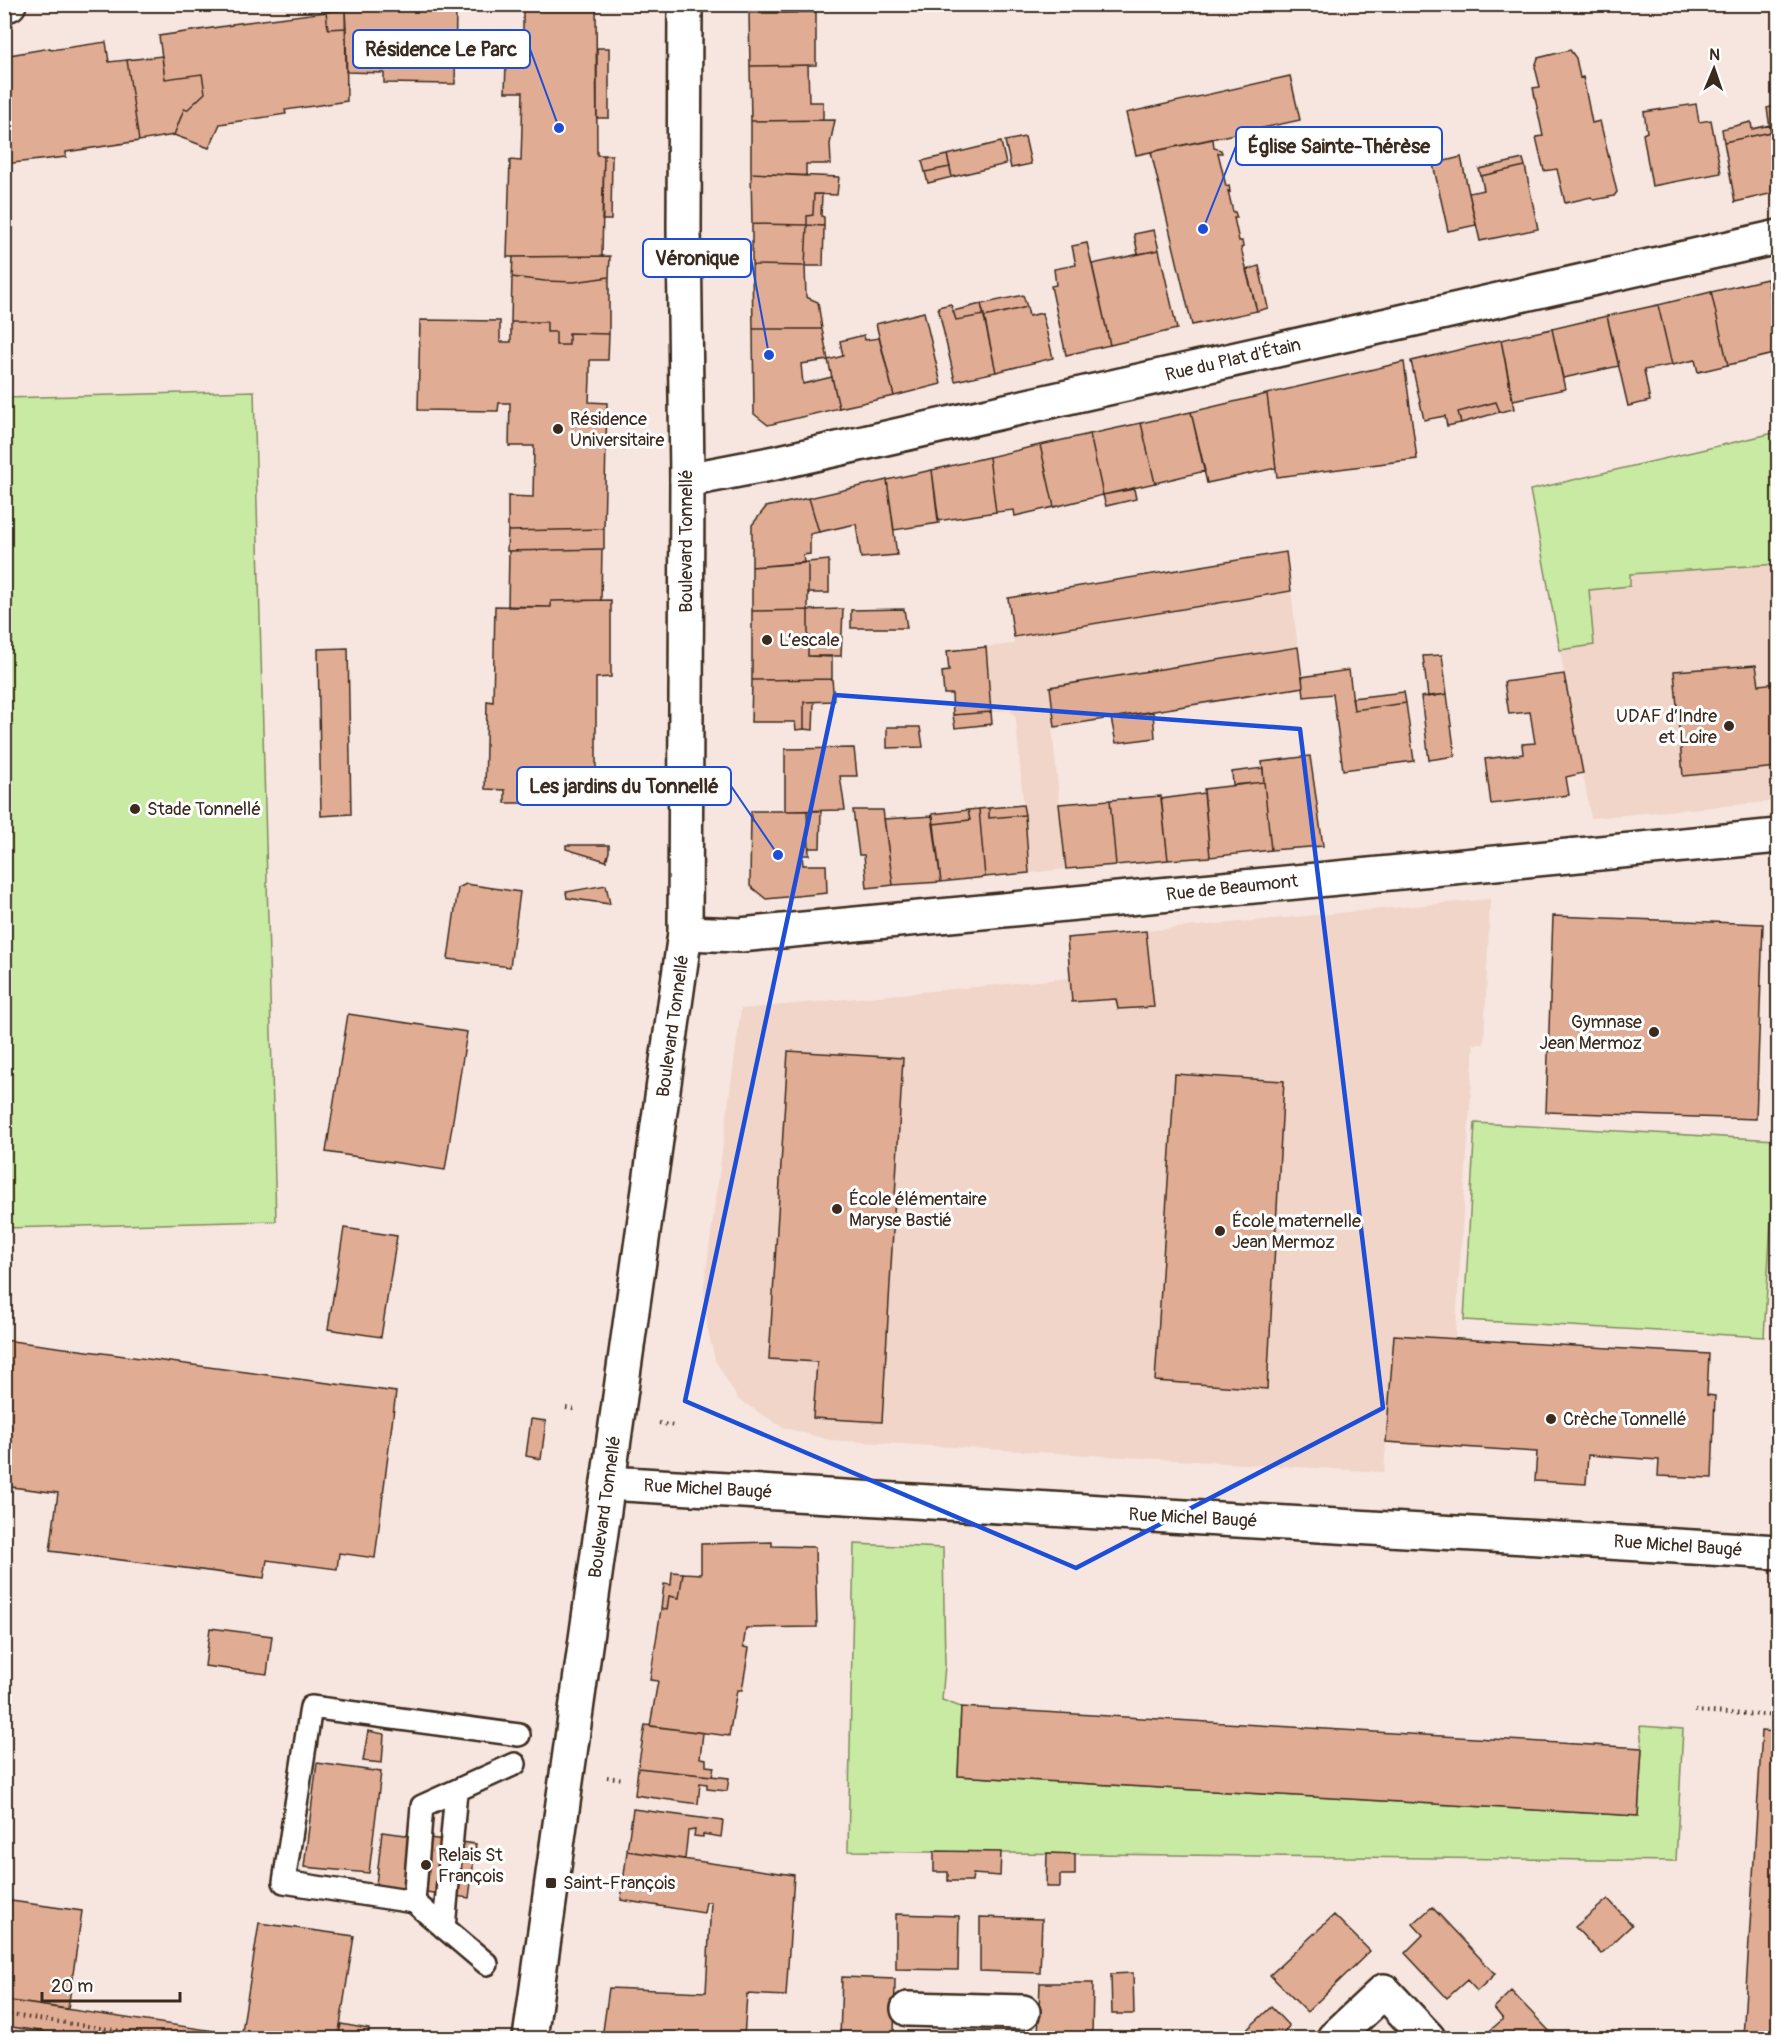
<svg xmlns="http://www.w3.org/2000/svg" width="1783" height="2043" font-family="Pangolin,sans-serif">
<rect width="100%" height="100%" fill="#f6e6df"/>
<filter id="ink" filterUnits="userSpaceOnUse"><feTurbulence type="fractalNoise" baseFrequency=".0167" numOctaves="2"/><feDisplacementMap in="SourceGraphic" scale="12" xChannelSelector="R" yChannelSelector="G"/><feConvolveMatrix kernelMatrix="1 2 1 2 8 2 1 2 1" color-interpolation-filters="sRGB"/></filter>
<g filter="url(#ink)">
<path fill="#f0d5c8" d="M1778,432V801L1591,818L1530,490Z
M1286,552L1303,687L1052,728L1066,869L1029,873L1016,718L1010,710L953,715L947,651L1014,644L1008,598Z
M1490,899L1484,1044H1474L1455,1339L1394,1335L1384,1472L830,1440L782,1427L738,1399L715,1360L707,1326L704,1287L741,1009L1070,978L1067,938Z"/>
<path fill="#c8eaa2" stroke="#828a60" stroke-width="1.5" d="M254,391L276,1221L5,1228V398Z
M1778,432V564L1630,574V586L1589,590L1594,645L1560,650L1530,490Z
M1475,1123L1776,1140L1764,1337L1464,1320Z
M854,1544L943,1548L945,1665L942,1700L961,1707L958,1776L1638,1816L1642,1748L1640,1726L1683,1729L1676,1861L848,1851Z"/>
<path fill="#e1ac94" stroke="#3b2a1e" stroke-width="1.5" d="M371,4H456L455,84L384,83V73L346,72L345,8Z
M493,4H596L597,155H604L602,256L507,257L510,160L521,161L523,92H505L507,37H523V9L493,10Z
M749,4H806L799,6L797,13H749Z
M345,10L346,28L328,29L326,12Z
M326,12L328,29L346,28L347,101L285,110L286,114L220,124L209,148L174,135L184,109L187,110L205,93L202,74L165,79L159,36L232,25V24Z
M816,12V65L750,66L749,13Z
M106,42L109,62L127,60L139,141L66,152V157L4,164V56L50,48L51,50Z
M597,48H609V118H597Z
M1570,50L1576,58L1580,78L1583,77L1592,123L1600,121L1617,192L1614,196L1594,200L1591,197L1565,203L1557,169L1544,171L1536,137L1543,136L1533,88L1540,87L1535,67L1538,58Z
M162,56L165,79L202,74L205,93L187,110L184,109L174,135L139,141L127,60Z
M808,65L809,102H823V120L751,121L750,66Z
M1290,76L1300,120L1136,155L1126,113Z
M1696,104L1699,122L1711,120L1721,173L1652,186L1643,134L1647,132L1644,112Z
M1778,105V180L1767,108Z
M835,120L830,144L831,164H806V176L751,173V121Z
M1751,122L1752,129L1770,125L1771,132L1724,142L1722,129Z
M1771,132L1778,180V192L1735,202L1724,142Z
M1025,137L1031,164L1011,168L1005,141Z
M1213,139L1214,148L1221,150L1222,153H1218L1226,186L1229,185L1230,192L1228,191L1233,212H1235L1237,218H1234L1239,241H1242L1243,247L1241,248L1257,311L1192,325L1151,152Z
M1001,142L1006,164L952,177L947,155Z
M604,155H612L611,220H602Z
M947,155L950,167L925,172L922,161Z
M1461,157L1476,225L1448,231L1433,164Z
M1523,159L1525,166L1481,176L1479,169Z
M1525,166L1538,229L1480,241L1469,193L1484,190L1481,176Z
M950,167L952,177L928,183L925,172Z
M751,173L839,177L837,195L814,194L813,215L807,216V225L752,224Z
M814,194H822L821,216L824,217V226L807,225V216L813,215Z
M752,224L807,225L805,266L752,265Z
M807,225L824,226L823,266H805Z
M1154,230L1159,250L1138,254L1134,234Z
M1087,243L1110,345L1066,355L1051,286L1056,285L1054,269L1076,265L1072,246Z
M1159,250L1177,329L1110,345L1092,264Z
M610,256L609,277L574,282L545,281L512,277L513,257Z
M752,265L805,266L806,297L818,302L822,329H753Z
M1259,266L1268,308L1257,311L1246,270Z
M512,277L545,281L574,282L609,277V334L569,333V345H556V332H547V322H511Z
M1778,277V330L1767,279Z
M1767,279L1778,330V353L1728,365L1711,292Z
M1711,292L1728,365L1698,372L1695,360L1672,365L1658,305Z
M1023,295L1027,307L984,317L981,304Z
M951,304L956,320L984,315L996,372L955,381L938,307Z
M981,304L984,315L956,320L953,311Z
M1658,305L1672,365L1644,370L1650,401L1628,406L1607,316Z
M1027,307L1029,316L1042,313L1053,358L996,372L984,317Z
M924,312L941,384L894,396L876,324Z
M1607,316L1619,366L1563,378L1552,329Z
M420,320L500,321V342H511V322H547V332H556V345H569V333L609,334L608,360H590V378L589,402L607,403L604,529L508,531V496L533,497L534,446H509L510,403H499L498,411L418,410Z
M753,329H822L828,360L801,364L803,384L832,377L839,408L768,425L754,414Z
M1552,329L1565,389L1513,400L1501,340Z
M864,335L865,340L879,338L894,396L839,408L828,360L843,356L840,341Z
M1501,340L1514,409L1500,412L1496,402L1458,412L1461,423L1447,426L1445,416L1424,420L1411,361Z
M1404,362L1417,459L1277,477L1267,394Z
M1267,394L1276,468L1207,483L1191,412Z
M1496,402L1500,412L1461,423L1458,412Z
M1191,412L1205,471L1155,483L1141,423Z
M1141,423L1155,483L1103,495L1090,434Z
M1090,434L1103,495L1054,507L1040,445Z
M1040,445L1054,507L1015,516L1014,510L996,512L989,457Z
M989,457L996,512L938,521L932,470Z
M932,470L939,523L894,530L887,480Z
M887,480L897,555L861,558L856,524L819,532L809,498Z
M1134,489L1136,499L1106,506L1103,495Z
M809,498L819,532L810,534V554L803,555L804,563L752,567V525L766,507Z
M604,529V549L507,551L508,531Z
M602,549L601,600L551,601V607H508L509,551Z
M1286,552L1291,591L1014,637L1008,598Z
M829,560V593H808V562Z
M808,562V610L752,611V567Z
M611,600V677L596,678V779H576V774H550V803H505V790L485,789L487,701L493,702L495,606L551,607V601Z
M843,609L841,656H808V610Z
M904,609L907,628H851V610Z
M808,610V656L832,657V679L752,680V611Z
M986,647L991,712L953,715L952,694H944L942,672L949,671L947,651Z
M1298,647L1303,687L1055,727L1050,687Z
M348,648L351,814L321,816L318,649Z
M1442,655L1447,694L1428,697L1423,656Z
M1756,665L1759,685L1778,683V767L1683,776L1674,671Z
M1349,670L1354,710L1406,703L1414,761L1343,770L1333,694L1304,697L1302,677Z
M1564,674L1583,773L1566,777L1569,795L1491,804L1485,759L1523,754L1522,744L1535,743L1530,712L1509,714L1504,682Z
M832,679L834,701L804,702V729L796,730L795,722H751L752,680Z
M1404,692L1406,703L1354,710L1352,698Z
M1447,694L1455,756L1429,760L1421,697Z
M804,702H814L813,730L804,729Z
M991,712L992,724L955,728L953,715Z
M1153,712L1155,738L1116,743L1111,718Z
M887,727H920L923,747L887,748Z
M854,748L857,776H840L845,810L785,811V749Z
M1310,756L1323,846L1271,850L1262,762Z
M1263,768L1264,782L1233,785L1232,772Z
M1264,782L1271,850L1210,857L1204,789Z
M1204,793L1210,857L1168,860L1161,799Z
M1161,796L1168,860L1116,865L1110,800Z
M1110,800L1116,865L1066,869L1059,804Z
M1023,805L1025,815L989,818V808Z
M989,808V818L1025,815L1029,873L985,877L979,809Z
M979,809L985,877L941,882L933,824L970,820L968,810Z
M853,810H883L893,885L867,888L864,855H859Z
M968,810L970,820L933,824L932,814Z
M751,811H807L809,855H802L803,865H826L827,893L766,899L750,886Z
M807,811H821L820,848H809Z
M933,816L941,882L893,885L884,819Z
M566,845H609V852L606,861L566,849Z
M466,884L520,892L510,967L448,959L458,888Z
M606,885L610,904L567,898L566,892Z
M1553,916L1763,924L1756,1119L1546,1112Z
M1146,931L1154,1007L1118,1009L1116,999L1072,1002L1067,938Z
M348,1014L467,1032L445,1170L326,1152Z
M788,1051L903,1058L882,1422L813,1418L817,1362L769,1359Z
M1175,1074L1284,1081L1267,1389L1155,1381Z
M344,1228L397,1236L381,1337L328,1329Z
M1394,1335L1709,1354L1707,1395L1715,1396L1712,1478L1658,1476L1659,1460L1588,1455L1586,1484L1535,1481L1537,1452L1386,1442Z
M4,1340L396,1392L375,1558L339,1553L337,1569L267,1560L264,1578L50,1551L58,1493L4,1486Z
M531,1419L546,1421L541,1459L526,1456Z
M772,1542V1546L815,1547L817,1627L746,1628L743,1647L749,1648L742,1690H737L729,1736L650,1726L658,1681L650,1680L661,1609L667,1610L669,1596L679,1598L683,1573L701,1574V1544Z
M672,1572L683,1573L679,1598L669,1596L667,1610L661,1609L664,1584L671,1585Z
M210,1628L272,1636L267,1674L205,1666Z
M1776,1632H1778V1702L1772,1701Z
M961,1707L1642,1748L1638,1816L958,1776Z
M1778,1713V2038H1743L1762,1731L1778,1732Z
M645,1725L703,1733L700,1758L706,1759V1766L714,1767L712,1776L638,1768Z
M368,1731L384,1734L382,1763L363,1761Z
M317,1763L381,1772L369,1873L304,1867Z
M638,1768L729,1778L727,1791L707,1789V1784L700,1783L698,1804L635,1795Z
M633,1809L723,1821L721,1837L703,1834V1837L694,1836L695,1830L688,1831L685,1859L627,1851Z
M382,1832L476,1844L469,1898L376,1885Z
M627,1851L794,1875L786,1996L747,1994L744,2038H602L609,1988L706,1992L711,1902H706L704,1913L621,1900Z
M934,1851L1001,1852L1000,1876L973,1874L972,1881H948V1872H934Z
M1047,1853L1075,1854V1875H1060V1887H1046Z
M1608,1899L1632,1925L1601,1954L1575,1927Z
M4,1900L82,1911L68,2009L4,2000Z
M1432,1907L1495,1974L1477,1991L1467,1980L1447,1998L1405,1953L1423,1935L1413,1924Z
M896,1914L959,1916L958,1970L896,1969Z
M1334,1915L1370,1951L1307,2012L1270,1975Z
M980,1917L1042,1919L1040,1973L980,1971Z
M259,1923L354,1936L338,2038H241Z
M1133,1973L1134,2014H1112L1111,1974Z
M842,1977L895,1979L894,2038H840Z
M1040,1983H1093L1092,2038H1038Z
M1511,1991L1556,2038H1486L1484,2036L1503,2019L1494,2008Z
M4,2000L242,2035L241,2038H74V2036L4,2026Z
M1271,2007L1289,2026L1280,2038H1238Z
M341,2024L369,2029L367,2038H338Z"/>
<g fill="none" stroke-linecap="round" stroke-linejoin="round">
<g stroke="#3b2a1e" stroke-width="26">
<path id="lane" d="M414,1902L284,1882L311,1707L519,1735
M444,1928L456,1791
M487,1964L414,1902L422,1806L515,1764"/>
</g>
<g stroke="#3b2a1e" stroke-width="38">
<path id="street" d="M4,5L9,4
M687,480L775,463L1778,237
M685,933L740,935L1778,836
M608,1483L1778,1552
M908,2009L1023,2012
M1334,2038L1384,1991L1428,2038"/>
</g>
<g stroke="#3b2a1e" stroke-width="38">
<path id="secondary" d="M530,2038L685,933L687,480L684,228L685,4"/>
</g>
<path stroke="#3b2a1e" stroke-width="4" stroke-dasharray="1.5 4.5" stroke-linecap="butt" d="M566,1408L577,1410
M659,1423L674,1426
M1695,1711L1778,1716
M607,1777L624,1779
M4,2014L170,2038"/>
<use href="#lane" stroke="#fff" stroke-width="21"/>
<use href="#street" stroke="#fff" stroke-width="33"/>
<use href="#secondary" stroke="#fff" stroke-width="33"/>
</g>
</g>
<path fill="none" stroke="#1d4ed8" stroke-width="4.5" stroke-linejoin="round" d="M835,695L1300,729L1383,1408L1076,1568L685,1401Z"/>
<g fill="#3b2a1e" stroke="#fff" stroke-width="2">
<circle cx="558" cy="429" r="6"/>
<circle cx="767" cy="640" r="6"/>
<circle cx="1729" cy="726" r="6"/>
<circle cx="135" cy="809" r="6"/>
<circle cx="1654" cy="1032" r="6"/>
<circle cx="837" cy="1209" r="6"/>
<circle cx="1220" cy="1231" r="6"/>
<circle cx="1551" cy="1419" r="6"/>
<circle cx="426" cy="1865" r="6"/>
<rect x="545" y="1877" width="12" height="12" rx="3"/>
</g>
<g text-anchor="middle" dominant-baseline="central" stroke-width="6" stroke-linejoin="round" paint-order="stroke">
<g font-size="18" fill="#3b2a1e" stroke="#fff">
<text transform="translate(1233 360) rotate(-13)">Rue du Plat d'Étain</text>
<text transform="translate(686 541) rotate(-90)">Boulevard Tonnellé</text>
<text transform="translate(1232 888) rotate(-6)">Rue de Beaumont</text>
<text transform="translate(673 1026) rotate(-82)">Boulevard Tonnellé</text>
<text transform="translate(708 1489) rotate(3)">Rue Michel Baugé</text>
<text transform="translate(605 1507) rotate(-82)">Boulevard Tonnellé</text>
<text transform="translate(1193 1518) rotate(3)">Rue Michel Baugé</text>
<text transform="translate(1678 1546) rotate(4)">Rue Michel Baugé</text>
</g>
<g font-size="18" fill="#3b2a1e" stroke="#fff" text-anchor="start">
<text x="570" y="419">Résidence<tspan x="570" dy="21">Universitaire</tspan></text>
<text x="779" y="640">L’escale</text>
<text x="1717" y="716" text-anchor="end">UDAF d’Indre<tspan x="1717" dy="21">et Loire</tspan></text>
<text x="147" y="809">Stade Tonnellé</text>
<text x="1642" y="1022" text-anchor="end">Gymnase<tspan x="1642" dy="21">Jean Mermoz</tspan></text>
<text x="849" y="1199">École élémentaire<tspan x="849" dy="21">Maryse Bastié</tspan></text>
<text x="1232" y="1221">École maternelle<tspan x="1232" dy="21">Jean Mermoz</tspan></text>
<text x="1563" y="1419">Crèche Tonnellé</text>
<text x="438" y="1855">Relais St<tspan x="438" dy="21">François</tspan></text>
<text x="563" y="1883">Saint-François</text>
</g>
</g>
<path fill="none" stroke="#1d4ed8" stroke-width="2" d="M559 128L530 49M1203 229L1236 146M769 355L751 258M778 855L731 786"/>
<g fill="#1d4ed8" stroke="#fff" stroke-width="2">
<circle cx="559" cy="128" r="6"/>
<circle cx="1203" cy="229" r="6"/>
<circle cx="769" cy="355" r="6"/>
<circle cx="778" cy="855" r="6"/>
</g>
<g fill="#fff" stroke="#1d4ed8" stroke-width="2">
<rect x="353" y="30" width="177" height="38" rx="6"/>
<rect x="1236" y="127" width="206" height="38" rx="6"/>
<rect x="643" y="239" width="108" height="38" rx="6"/>
<rect x="517" y="767" width="214" height="38" rx="6"/>
</g>
<g font-size="20" text-anchor="middle" font-weight="bold" fill="#3b2a1e">
<text x="441" y="56">Résidence Le Parc</text>
<text x="1339" y="153">Église Sainte-Thérèse</text>
<text x="697" y="265">Véronique</text>
<text x="624" y="793">Les jardins du Tonnellé</text>
</g>
<rect width="1783" height="2043" fill="none" stroke="#fff" stroke-width="24"/>
<rect x="12" y="12" width="1759" height="2019" fill="none" stroke="#3b2a1e" stroke-width="2" filter="url(#ink)"/>
<g transform="translate(1714 69) rotate(2)" stroke="#ffffff" stroke-width="4.5" paint-order="stroke">
<path d="M0-4.5L10 22L0 15L-10 22Z" fill="#3b2a1e"/>
<text y="-9" font-size="16" font-weight="bold" text-anchor="middle" fill="#3b2a1e">N</text>
</g>
<path d="M42 1992v9h138v-9" fill="none" stroke="#3b2a1e" stroke-width="3"/>
<text x="51" y="1992" font-size="18" fill="#3b2a1e" stroke="#ffffff" stroke-width="4.5" paint-order="stroke">20 m</text>
</svg>
